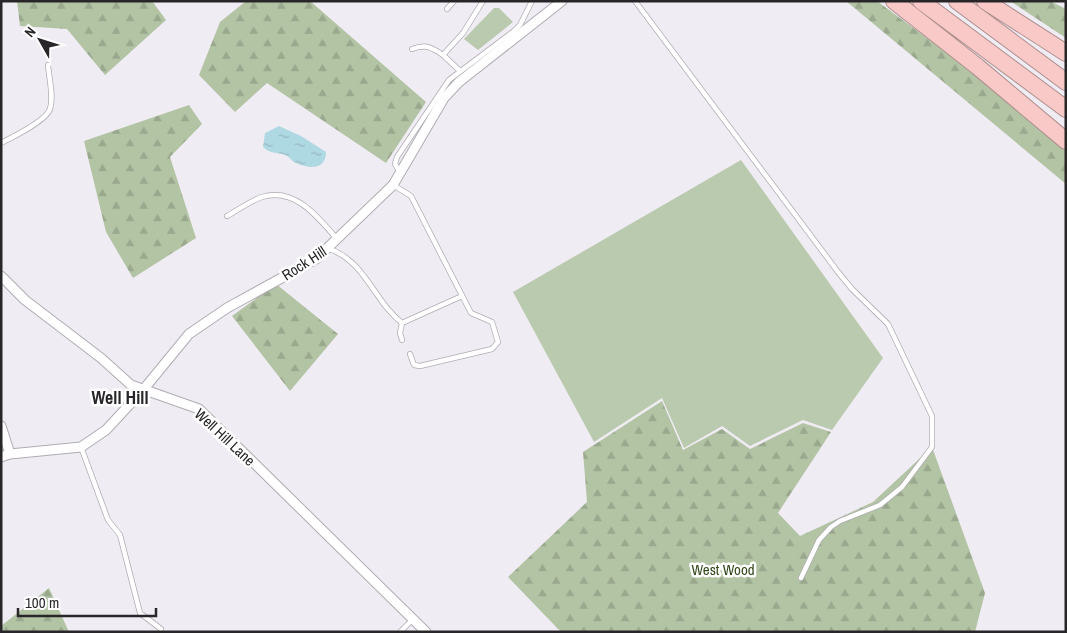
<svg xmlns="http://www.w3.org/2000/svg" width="1067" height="633" font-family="'Archivo Narrow',sans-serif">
<defs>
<pattern id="forest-firs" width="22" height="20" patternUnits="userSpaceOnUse" patternTransform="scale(1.25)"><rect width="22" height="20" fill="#b3c4a5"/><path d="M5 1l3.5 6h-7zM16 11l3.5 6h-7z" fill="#9aa88e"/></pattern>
<pattern id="water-ripples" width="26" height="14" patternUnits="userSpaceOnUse" patternTransform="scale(1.25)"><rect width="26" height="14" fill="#aed8e2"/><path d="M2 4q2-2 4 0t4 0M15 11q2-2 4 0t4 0" fill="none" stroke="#96b9c2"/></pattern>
</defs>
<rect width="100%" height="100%" fill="#f0ecf3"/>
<path fill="#bacaae" d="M494,8H499L513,22L478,50L464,39Z
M741,160L883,358L832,430L803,420L750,446L722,426L684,448L662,398L594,442L513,292Z"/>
<path fill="url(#forest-firs)" d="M17,1H152L166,20L105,75L67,29L20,26Z
M246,1H310L426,102L386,163L267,83L235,112L199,75L220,22Z
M846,1H877L966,67L1066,150V184Z
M1010,1H1050L1066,9V38Z
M189,105L202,124L170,157L196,238L133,278L106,232L84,141Z
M276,284L338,334L290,391L232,316Z
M662,401L683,450L722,429L750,449L803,423L831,432L778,513L800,536L873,502L932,447L985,593L975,632H561L508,577L587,502L583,452Z
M49,588L69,632H1V626Z"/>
<path fill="url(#water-ripples)" d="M279,126L301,136L326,152C326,171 307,169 294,162C291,160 289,156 285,155C277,152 270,154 263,147L265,133Z"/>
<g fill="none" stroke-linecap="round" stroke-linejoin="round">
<g stroke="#b0acb3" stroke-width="6">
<path id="lane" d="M635,1L838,272L852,289L888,324L932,416V447L902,487L880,505L840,521L831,527L819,540L801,578
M447,9L454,1
M412,49C426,44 431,47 443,55L463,33L483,1
M443,55L459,70
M1,143C13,137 46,121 50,109C54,97 49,78 48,65
M400,172L395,164L397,157L449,80L514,31L520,25L532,1
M393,185L411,196L471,313L492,322L498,342L492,349L420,366L414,365L410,354
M227,216C238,210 250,201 262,197C295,187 318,217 337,239
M327,248C365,260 373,300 402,323
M402,340L400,333L402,323L462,296
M81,447L108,520L120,535L140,613L161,629
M400,632L413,619"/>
</g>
<g stroke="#b0acb3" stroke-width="11">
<path id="street" d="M1,276L25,300L101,358L131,385L199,409L426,632
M1,426L10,454
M1,457L10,454L81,447L106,430L143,390L189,334L227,308L316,259L393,185L444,98L459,82L562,1"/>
</g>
<g stroke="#af908f" stroke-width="18">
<path id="highway" d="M894,1L978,67L1066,141
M921,1L1066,109
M957,1L1066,82
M985,1L1066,53"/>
</g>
<use href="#lane" stroke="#fff" stroke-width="4.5"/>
<use href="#street" stroke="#fff" stroke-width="9"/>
<use href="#highway" stroke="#f8c9c6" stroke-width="16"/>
</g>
<g text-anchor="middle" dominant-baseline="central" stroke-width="5" stroke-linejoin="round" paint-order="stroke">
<g font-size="15" fill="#282629" stroke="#fff">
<text transform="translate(304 263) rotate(-33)">Rock Hill</text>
<text transform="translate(225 437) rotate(43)">Well Hill Lane</text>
</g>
<g font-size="15" fill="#32481a" stroke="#fff">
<text x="723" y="569">West Wood</text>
</g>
<g font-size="18" font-weight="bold" fill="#282629" stroke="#fff">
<text x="120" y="397">Well Hill</text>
</g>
</g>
<rect width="1067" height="633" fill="none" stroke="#282629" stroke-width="5"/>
<g transform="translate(40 40) rotate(309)" stroke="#ffffff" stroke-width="4" paint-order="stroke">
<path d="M0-4L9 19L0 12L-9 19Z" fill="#282629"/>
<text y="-8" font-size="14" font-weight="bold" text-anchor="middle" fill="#282629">N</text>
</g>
<path d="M18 608v8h138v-8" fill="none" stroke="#282629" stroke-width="2.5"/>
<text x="25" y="608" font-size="15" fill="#282629" stroke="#ffffff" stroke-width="4" paint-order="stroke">100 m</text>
</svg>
